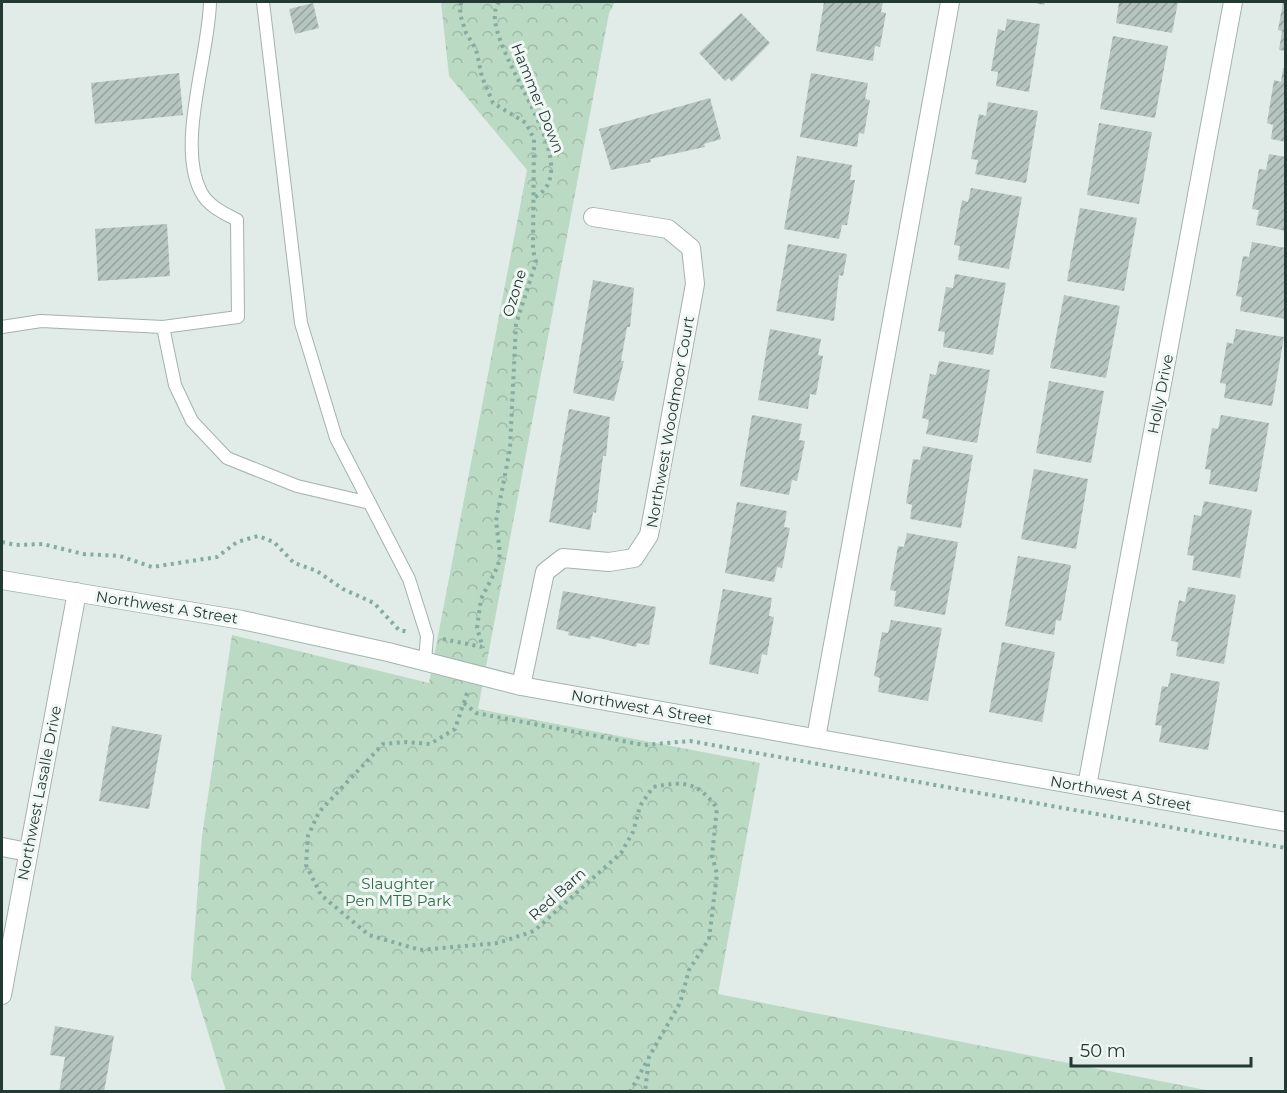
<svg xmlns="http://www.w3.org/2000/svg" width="1287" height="1093" font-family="Montserrat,sans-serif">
<defs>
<pattern id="park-crowns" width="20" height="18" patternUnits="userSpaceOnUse" patternTransform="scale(1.5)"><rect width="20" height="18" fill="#bbdac4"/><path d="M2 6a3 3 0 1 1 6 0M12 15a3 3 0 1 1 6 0" fill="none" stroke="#a0bca9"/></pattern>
<pattern id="building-hatch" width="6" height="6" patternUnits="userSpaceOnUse" patternTransform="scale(1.5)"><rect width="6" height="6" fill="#b7c5c0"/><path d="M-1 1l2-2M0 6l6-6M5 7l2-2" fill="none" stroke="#94a19d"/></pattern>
</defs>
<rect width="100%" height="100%" fill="#e1ebe7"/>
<path fill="url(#park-crowns)" d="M441,2H615L609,13L478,709L760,763L718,994L1211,1091H226L191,977L202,836L232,635L429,683L527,170L449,76Z"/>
<path fill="url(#building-hatch)" d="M824,2H883L881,12L886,13L880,47L875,46L873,61L816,51Z
M1030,2H1045L1044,5Z
M1119,2H1178L1172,33L1116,23Z
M1283,2H1286V51L1279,50L1282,31L1278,30Z
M313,3L319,28L295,34L289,9Z
M741,13L770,43L732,82L729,78L725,81L699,53Z
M1007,19L1040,24L1029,92L996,86L998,72L991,71L998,29L1005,31Z
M1113,36L1168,46L1155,118L1100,109Z
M1283,68H1286V142L1271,139L1273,125L1267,123L1274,80L1281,82Z
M179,73L183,115L95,124L91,83Z
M811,73L868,83L865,99L870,100L864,134L859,133L857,147L800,137Z
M710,98L721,139L704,144L705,147L650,159L651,162L611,170L599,129Z
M988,102L1038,111L1026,183L975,174L978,160L971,159L979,114L986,116Z
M1099,123L1152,132L1139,204L1087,195Z
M1269,154L1286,157V231L1256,225L1259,210L1252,209L1259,169L1266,170Z
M797,156L852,165L850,180H855L847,225H842L839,239L784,229Z
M971,188L1022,197L1009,269L958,260L960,246L954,245L962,200L968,202Z
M1080,208L1137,218L1124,291L1067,281Z
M167,224L170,276L98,281L95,229Z
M1252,242L1286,248V319L1240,311L1242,297L1236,296L1243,256L1249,257Z
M788,244L847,254L843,276L839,275L834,321L776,311Z
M955,274L1006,283L993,355L943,347L945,332L938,331L946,287L953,288Z
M593,280L634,288L630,327H627L621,361H624L614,401L573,393Z
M1064,295L1120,306L1106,378L1050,368Z
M770,329L821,339L818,355L823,356L816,395L810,394L808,409L758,400Z
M1236,329L1284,337L1272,406L1224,398L1226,384L1220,383L1227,342L1233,344Z
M939,361L990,370L977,443L926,434L929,420L922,418L930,374L936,375Z
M1049,381L1104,391L1091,463L1036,453Z
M569,409L610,417L606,456H603L596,513L593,512L590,530L549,522Z
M752,415L802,424L799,440L805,441L797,481L792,480L789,495L740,486Z
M1221,415L1269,423L1257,492L1209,484L1211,470L1205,469L1212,428L1218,429Z
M923,446L973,455L961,528L910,519L912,505L906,503L913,459L920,460Z
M1034,469L1088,479L1076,549L1021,539Z
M1204,501L1252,510L1240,578L1192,570L1194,556L1187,555L1194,515L1201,516Z
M737,502L787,511L784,527L790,528L782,568L777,567L774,582L725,573Z
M907,533L958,542L945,615L894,606L896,591L890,590L898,546L904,547Z
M1018,556L1071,565L1061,621L1056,620L1054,635L1005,626Z
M1188,587L1236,595L1224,664L1176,656L1178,642L1171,641L1179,600L1185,602Z
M723,589L772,598L769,616L774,617L767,655L762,654L758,674L709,664Z
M563,591L656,607L649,645L637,643L636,647L591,636L590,639L568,635L569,632L556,629Z
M891,620L942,628L928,701L878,692L880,678L874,676L882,632L888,633Z
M1002,642L1055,652L1042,722L989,712Z
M1171,673L1220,682L1208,750L1159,742L1162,726L1155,725L1162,686L1168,687Z
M112,726L162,735L149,809L99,801Z
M55,1026L114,1036L104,1092H59L65,1057L50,1055Z"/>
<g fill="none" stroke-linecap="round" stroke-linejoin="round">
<g stroke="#a4b2ae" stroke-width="14">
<path id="lane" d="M210,2C209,56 176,144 201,192C208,206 224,213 237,220L238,317L163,327L175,385L192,421L227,458L297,486L370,503
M263,2L301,323L336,438L409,579L427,636L425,661
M2,327L41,321L163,327"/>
</g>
<g stroke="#a4b2ae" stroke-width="20">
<path id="street" d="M521,686L545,572L563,558L609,562L634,558L649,535L695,284L691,248L668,229L593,217
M816,738L950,2
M1087,786L1233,2
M2,847L28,852
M2,995L77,592"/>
</g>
<g stroke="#a1b6ae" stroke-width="20">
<path id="secondary" d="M2,580L242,620L388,652L521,686L1286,822"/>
</g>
<path stroke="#84aca0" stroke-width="4" stroke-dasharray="3 4.5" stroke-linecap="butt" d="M461,2L460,14L466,33L476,49L482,77L493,103L526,123L534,139L533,250L536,262L516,324L510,449L496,521L500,553L498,566L481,599L477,628L483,648
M499,2C471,37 594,165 535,197
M2,542L16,545L43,544L83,554L120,556L152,567L217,557L237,542L258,536L274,542L294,563L317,571L343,589L374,603L399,630L409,632
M443,639L482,647
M467,693L455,729L430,744L407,742L383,744L319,812L308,836L306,865L321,895L369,935L420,950L498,943L534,931L621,853L633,832L640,806L653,787C684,781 697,781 717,808L712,856L717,874L709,939L689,970L680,1003L649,1057L645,1092
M464,703L476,713L644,745L690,741L1286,848
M630,1092L647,1061"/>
<use href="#lane" stroke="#fff" stroke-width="12"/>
<use href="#street" stroke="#fff" stroke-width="18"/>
<use href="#secondary" stroke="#fff" stroke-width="18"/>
</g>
<g text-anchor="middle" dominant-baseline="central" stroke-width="6" stroke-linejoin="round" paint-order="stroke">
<g font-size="15" fill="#233a34" stroke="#f1f7f4">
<text transform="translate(538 98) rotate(68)">Hammer Down</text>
<text transform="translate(514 293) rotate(-73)">Ozone</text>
<text transform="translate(1160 394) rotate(-79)">Holly Drive</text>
<text transform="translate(670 422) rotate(-80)">Northwest Woodmoor Court</text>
<text transform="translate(167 607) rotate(9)">Northwest A Street</text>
<text transform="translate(642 707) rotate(10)">Northwest A Street</text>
<text transform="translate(39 793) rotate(-79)">Northwest Lasalle Drive</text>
<text transform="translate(1121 793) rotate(10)">Northwest A Street</text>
<text transform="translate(557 894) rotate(-42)">Red Barn</text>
</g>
<g font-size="15" fill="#306e49" stroke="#f1f7f4">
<text x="398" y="883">Slaughter<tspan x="398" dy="17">Pen MTB Park</tspan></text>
</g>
</g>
<rect width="1287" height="1093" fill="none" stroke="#233a34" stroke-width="6"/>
<path d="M1071 1057v9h180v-9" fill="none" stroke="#233a34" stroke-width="3"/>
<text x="1080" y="1057" font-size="18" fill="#233a34" stroke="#f1f7f4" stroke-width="4.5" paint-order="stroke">50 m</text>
</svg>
